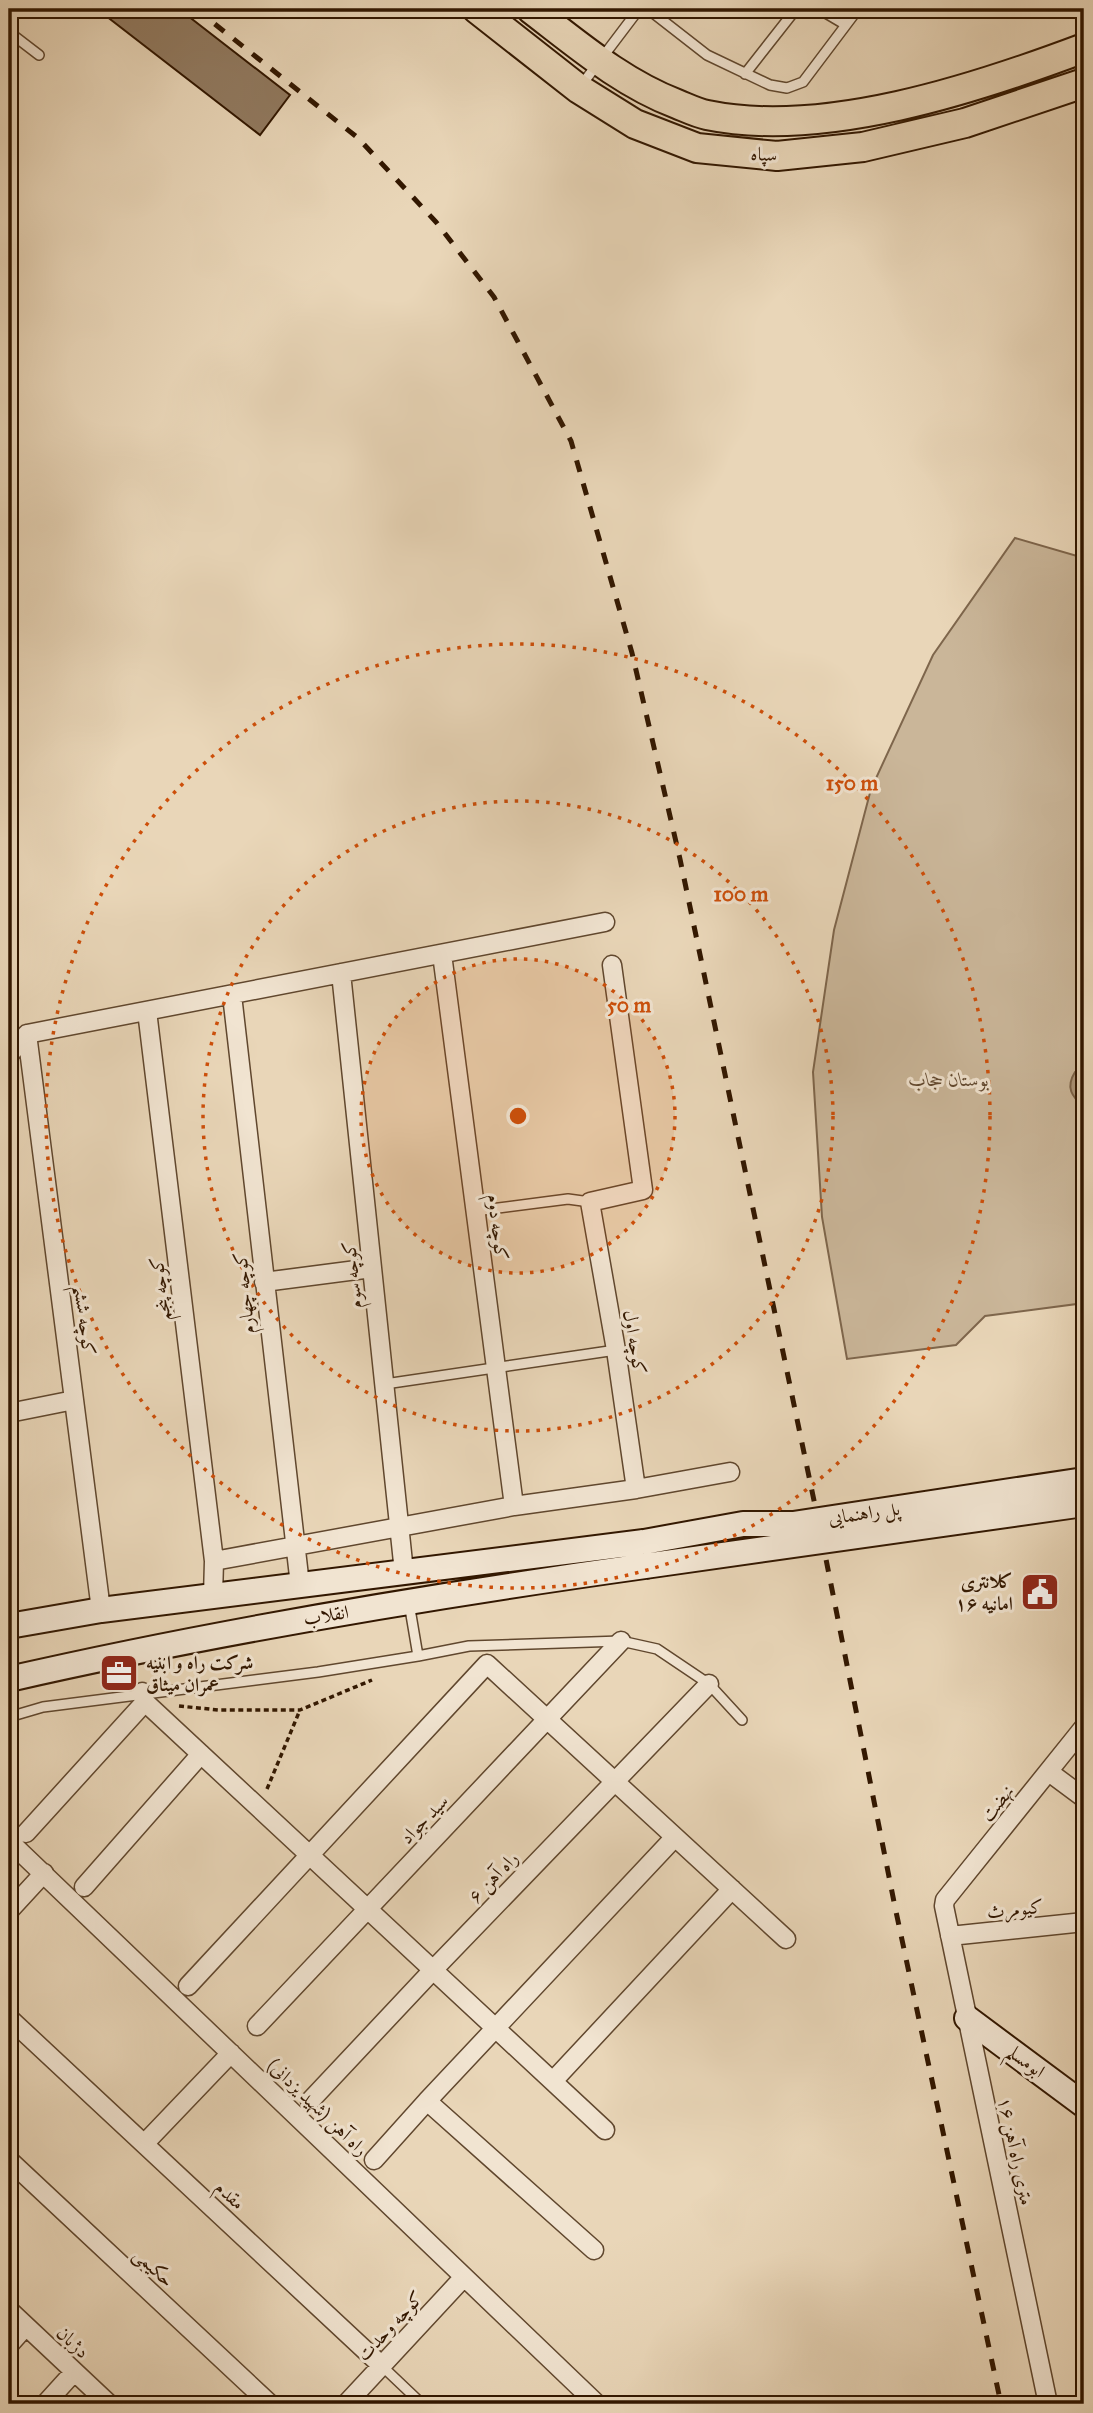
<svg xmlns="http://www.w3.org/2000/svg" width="1093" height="2413" font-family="'IM FELL Great Primer',Amiri,serif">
<rect width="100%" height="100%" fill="#e9d6b8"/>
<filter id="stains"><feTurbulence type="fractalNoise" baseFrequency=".00286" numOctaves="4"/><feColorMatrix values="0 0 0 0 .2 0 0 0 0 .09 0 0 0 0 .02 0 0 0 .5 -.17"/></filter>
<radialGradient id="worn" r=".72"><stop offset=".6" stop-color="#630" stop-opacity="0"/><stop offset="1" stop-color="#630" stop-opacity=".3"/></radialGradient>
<path fill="#cab699" stroke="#7e664c" stroke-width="2" d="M1015,538L1084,558V1303L985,1316L956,1345L847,1359L822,1217L813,1072L834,930L871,789L933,655Z"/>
<path fill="#ab9579" stroke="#7b6349" stroke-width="2" d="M1084,1069V1108C1072,1096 1065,1088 1075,1072Z"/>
<path fill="#917a60" stroke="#321700" stroke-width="2" d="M97,9H179L290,95L260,135Z"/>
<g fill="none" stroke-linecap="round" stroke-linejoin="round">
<g stroke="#60472e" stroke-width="12">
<path id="lane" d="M648,9L707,55L770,85L787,88L803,82L858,9
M819,9L846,25
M9,32L39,55
M745,74L796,9
M580,87L639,9
M475,1211L568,1199L590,1202
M385,1384L616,1350
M418,1656L469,1646L621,1641L657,1649L709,1684L742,1720
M9,1717L43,1707L318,1672L418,1656L409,1603
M382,2366L422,2404"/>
</g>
<g stroke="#60472e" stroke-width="21">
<path id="street" d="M442,954L514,1506
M612,965L643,1190L590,1202L616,1350L636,1489
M341,973L404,1572
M232,995L300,1585
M147,1011L214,1561
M27,1034L101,1610
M9,1055L27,1034L605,922
M264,1282L372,1268
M9,1413L74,1400
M213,1596L214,1561L514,1506L636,1489L730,1472
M142,1692L145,1702L605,2130
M1049,1772L1084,1798
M26,1833L145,1702
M9,1841L597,2404
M84,1887L201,1754
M9,1911L44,1873
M950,1936L1084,1922
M188,1986L487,1664L786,1939
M9,2018L382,2366
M257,2026L621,1641
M553,2081L732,1889
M310,2101L433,1970L709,1684
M427,2101L594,2250
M144,2144L231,2053
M9,2160L270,2404
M374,2160L427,2101L675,1837
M9,2310L109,2404
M9,2345L26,2326
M45,2404L74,2372
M346,2404L464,2277
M1048,2404L944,1906L945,1900L1084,1727"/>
</g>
<g stroke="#321700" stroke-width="28">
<path id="secondary" d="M9,1626L101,1610L644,1542
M9,1679C219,1631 431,1596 645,1566
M967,2018L1084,2105"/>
</g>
<g stroke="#321700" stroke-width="32">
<path id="primary" d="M477,9L579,89L635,124L697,148L777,156L863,147L965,123L1084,83
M531,9C578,45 622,83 677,104C687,108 697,113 707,115C823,139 975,89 1084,48"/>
</g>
<path stroke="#321700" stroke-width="3.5" stroke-dasharray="5 3.5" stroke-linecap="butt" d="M179,1706L218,1710H300L372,1680
M267,1789L300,1710"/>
<use href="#lane" stroke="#f1e4d1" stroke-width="9"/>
<use href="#street" stroke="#f1e4d1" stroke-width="18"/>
<use href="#secondary" stroke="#f1e4d1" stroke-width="24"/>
<use href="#primary" stroke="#e9d6b8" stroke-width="28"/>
<path stroke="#321700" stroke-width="5" stroke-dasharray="12 12" stroke-linecap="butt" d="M196,9L358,138L436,222L494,297L571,441L632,653L680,859L821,1534L895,1907L1001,2404"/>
<g stroke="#321700" stroke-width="28" stroke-linecap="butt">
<path id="secondary-bridge" d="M644,1542L743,1524H793L1084,1480
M645,1566L1084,1504"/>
</g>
<use href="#secondary-bridge" stroke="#f1e4d1" stroke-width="24"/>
</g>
<circle cx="518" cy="1116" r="157" fill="#cd4f0a" fill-opacity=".12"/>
<g fill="none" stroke="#cd4f0a" stroke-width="3.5" stroke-dasharray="3.5 7">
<circle cx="518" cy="1116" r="157"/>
<circle cx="518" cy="1116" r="315"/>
<circle cx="518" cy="1116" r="472"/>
</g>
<defs>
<g id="civic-square" transform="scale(2.0125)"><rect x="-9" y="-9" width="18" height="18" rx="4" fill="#8f2418" stroke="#f1e4d1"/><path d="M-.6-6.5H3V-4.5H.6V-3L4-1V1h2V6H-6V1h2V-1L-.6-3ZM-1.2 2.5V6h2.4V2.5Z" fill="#fff"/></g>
<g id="office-square" transform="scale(2.0125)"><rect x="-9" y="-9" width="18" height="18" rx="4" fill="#8f2418" stroke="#f1e4d1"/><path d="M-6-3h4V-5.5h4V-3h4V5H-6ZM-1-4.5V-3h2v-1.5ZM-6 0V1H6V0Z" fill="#fff"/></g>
</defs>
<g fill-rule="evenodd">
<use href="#civic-square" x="1040" y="1592"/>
<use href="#office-square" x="119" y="1673"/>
</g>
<g text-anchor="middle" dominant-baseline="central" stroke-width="6" stroke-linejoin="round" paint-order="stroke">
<g font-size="19" fill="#321700" stroke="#f1e4d1">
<text transform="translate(764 154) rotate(3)">سپاه</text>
<text transform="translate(498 1227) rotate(83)">کوچه دوم</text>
<text transform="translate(352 1275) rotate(-96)">کوچه سوم</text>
<text transform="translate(160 1289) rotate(-97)">کوچه پنجم</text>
<text transform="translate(244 1293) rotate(-96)">کوچه چهارم</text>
<text transform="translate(85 1320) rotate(83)">کوچه ششم</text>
<text transform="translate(635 1342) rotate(81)">کوچه اول</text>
<text transform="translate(864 1513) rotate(-8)">پل راهنمایی</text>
<text transform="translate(326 1615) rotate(-9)">انقلاب</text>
<text transform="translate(997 1803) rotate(-51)">نهضت</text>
<text transform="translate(424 1819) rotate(-46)">سید جواد</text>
<text transform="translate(493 1877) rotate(-46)">راه آهن ۶</text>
<text transform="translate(1015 1909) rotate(-6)">کیومرث</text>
<text transform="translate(1026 2061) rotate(36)">ابومسلم</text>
<text transform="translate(318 2107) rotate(44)">راه آهن (شهید یزدانی)</text>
<text transform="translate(1016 2151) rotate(78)">۱۶ متری راه آهن</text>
<text transform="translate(230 2195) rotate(43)">مقدم</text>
<text transform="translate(154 2267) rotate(43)">حکیمی</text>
<text transform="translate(390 2326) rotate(-47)">کوچه وحدت</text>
<text transform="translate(73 2342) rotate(43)">دژبان</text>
</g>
<g font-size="19" font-style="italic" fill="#60472e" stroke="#f1e4d1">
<text x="949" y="1079">بوستان حجاب</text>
</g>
<g font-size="19" font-weight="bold" fill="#321700" stroke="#f1e4d1" text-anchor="end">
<text x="1013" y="1581">کلانتری<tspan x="1013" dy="22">۱۶ امانیه</tspan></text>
<text x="146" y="1662" text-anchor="start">شرکت راه و ابنیه<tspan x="146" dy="22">عمران میثاق</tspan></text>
</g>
</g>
<circle cx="518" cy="1116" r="10" fill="#cd4f0a" stroke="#f1e4d1" stroke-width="3.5"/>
<g font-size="21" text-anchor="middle" font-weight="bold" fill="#cd4f0a" stroke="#f1e4d1" stroke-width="6" stroke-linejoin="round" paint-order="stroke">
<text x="852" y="790">150 m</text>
<text x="741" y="901">100 m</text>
<text x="629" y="1012">50 m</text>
</g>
<rect width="1093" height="2413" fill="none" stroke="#e9d6b8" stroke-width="35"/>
<rect x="10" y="10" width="1072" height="2392" fill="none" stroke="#321700" stroke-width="3.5"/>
<rect x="18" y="18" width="1058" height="2378" fill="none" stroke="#321700" stroke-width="2"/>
<rect width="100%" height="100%" filter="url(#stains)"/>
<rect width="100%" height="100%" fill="url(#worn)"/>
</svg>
